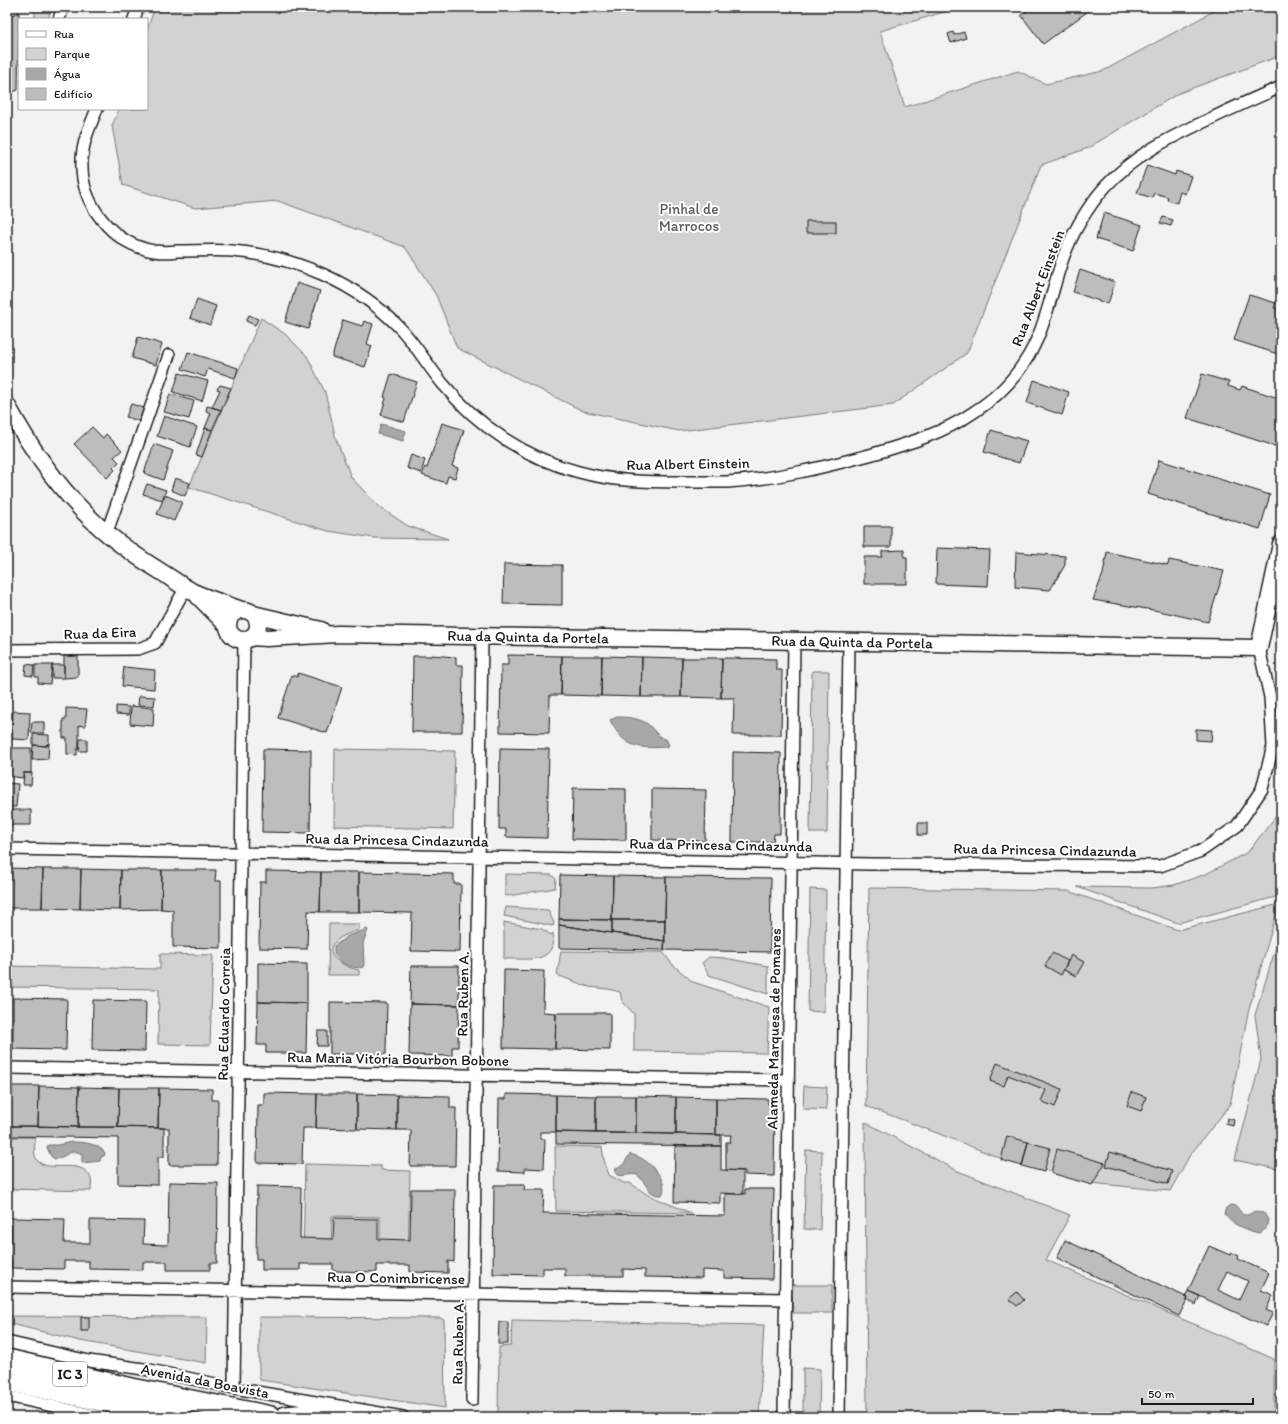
<svg xmlns="http://www.w3.org/2000/svg" width="1288" height="1424" font-family="Itim,sans-serif">
<rect width="100%" height="100%" fill="#f2f2f2"/>
<filter id="ink" filterUnits="userSpaceOnUse"><feTurbulence type="fractalNoise" baseFrequency=".025" numOctaves="2"/><feDisplacementMap in="SourceGraphic" scale="8" xChannelSelector="R" yChannelSelector="G"/><feConvolveMatrix kernelMatrix="1 2 1 2 8 2 1 2 1" color-interpolation-filters="sRGB"/></filter>
<g filter="url(#ink)">
<path fill="#d2d2d2" stroke="#777" d="M35,7H52L48,19H35Z
M155,7H961L880,31L905,107L1018,71L1046,84L1103,71L1214,11L1215,7H1281V53L1274,58L1179,93L1088,148L1041,165L967,353L893,405L679,431L583,411L457,348L436,295L405,247L278,201L195,208L123,185L112,126L119,109H147V30Z
M261,318L285,334L307,356L325,392L336,439L351,477L378,506L408,526L448,539L374,538L328,531L189,487Z
M812,671H829L827,833H810Z
M335,749L455,751L453,829L334,826Z
M1281,805V897L1279,896L1178,923L1077,887L1152,888L1174,885L1206,874L1248,852L1276,816Z
M505,874L552,875L556,879L555,888L508,896L505,895Z
M869,888L1068,891L1178,930L1279,904L1248,1013L1230,1105L1190,1155L1170,1191L1091,1183L1000,1158L937,1133L866,1106Z
M810,889L826,890L824,1012L808,1011Z
M506,907L548,910L554,923L553,926L504,916Z
M504,922L542,929L551,935L553,933C554,937 553,941 552,946C547,964 519,958 504,959Z
M329,924H359V930C350,933 337,937 332,946C326,959 350,969 359,970V975H328Z
M1281,931V1170L1235,1160L1261,1059L1255,1015Z
M561,951L663,952L672,964L693,982L769,1007L767,1053L634,1051V1014L622,1001L620,992L608,989L589,987L557,975Z
M160,954L213,955L210,1045L158,1044L159,989L7,987V966L160,969Z
M709,957L724,958L768,966V994L709,975L702,963Z
M804,1086L827,1087L826,1110L803,1109Z
M865,1122L958,1171L1070,1215L1046,1260L1274,1359V1417H867Z
M7,1137H35C35,1143 34,1150 35,1156C42,1178 83,1154 91,1179C92,1182 91,1187 91,1191L7,1189Z
M555,1146L602,1147L604,1160L609,1175L624,1183H630L648,1195L691,1213L556,1211Z
M806,1150L822,1151L820,1230L804,1229Z
M305,1164L381,1166V1170L410,1171L408,1263H380V1217L332,1216L331,1262L303,1261Z
M792,1285H832V1313H793Z
M1281,1289V1417H1278V1346Z
M7,1316L207,1317L206,1363L80,1341L7,1323Z
M259,1317L440,1318L444,1320L445,1408L260,1380L259,1377Z
M512,1320L764,1325L759,1417H530L498,1414L499,1347L511,1346Z
M803,1368L820,1369L819,1417H803Z"/>
<path fill="#a8a8a8" stroke="#707070" d="M381,424L406,431L403,441L378,434Z
M617,717C627,717 638,718 646,723C654,728 657,738 666,739L669,745L667,747C638,749 624,748 610,720Z
M367,929L368,930L363,943L364,965L363,967C354,970 337,963 334,953C334,952 334,948 334,946L348,936Z
M72,1142C83,1142 98,1143 105,1153L104,1156L101,1157L100,1161L82,1163V1154C70,1147 65,1159 54,1159L51,1156L47,1148L48,1145H57Z
M630,1154C633,1155 637,1156 639,1157C650,1162 670,1182 662,1195C648,1197 646,1181 637,1175C632,1173 623,1177 617,1175L615,1172L616,1168L623,1165Z
M1230,1205L1236,1206L1243,1215H1248L1255,1211L1264,1213L1268,1220L1266,1229L1259,1233C1246,1230 1232,1225 1224,1214L1226,1208Z"/>
<path fill="#bdbdbd" stroke="#1c1c1c" fill-rule="evenodd" d="M1032,7H1089L1091,9L1043,44L1021,15Z
M19,12L18,90L7,94V17Z
M953,32L954,35L964,32L966,38L951,43L948,34Z
M1147,165L1175,175L1176,171L1191,176L1185,194L1180,192L1177,203L1167,200L1168,197L1154,193L1152,198L1137,193Z
M1104,213L1142,225L1133,251L1096,239Z
M1163,217L1173,220L1171,226L1160,223Z
M806,221H836V233H806Z
M1080,270L1115,282L1108,304L1073,292Z
M297,283L320,291L308,329L285,322Z
M1249,295L1276,303L1274,308L1281,310V355L1234,340Z
M197,299L216,306L210,325L190,318Z
M249,315L258,319L255,325L246,321Z
M343,320L362,326L364,321L373,324L367,344L372,346L365,367L332,357Z
M138,337L162,344L156,365L132,358Z
M188,352L238,368L235,378L208,369L205,377L182,369Z
M179,373L208,381L202,401L173,392Z
M391,374L417,382L404,422L381,415L386,398L384,397Z
M1202,374L1229,382L1228,386L1240,390L1242,386L1281,399V448L1187,418Z
M1034,380L1069,392L1062,415L1027,403Z
M220,385L231,388L221,410L212,407L220,390L217,389Z
M170,394L194,401L189,419L164,412Z
M131,404L144,408L139,421L126,417Z
M207,406L221,410L212,430L205,428L211,413L206,411Z
M164,416L197,427L190,447L157,436Z
M442,423L464,430L452,466L458,468L455,478L448,476L446,483L422,475L425,467L427,468Z
M92,427L103,438L106,434L122,450L114,457L119,462L113,468L115,470L107,478L74,444Z
M205,428L212,430L202,457L196,455Z
M991,430L1027,441L1019,463L984,452Z
M154,444L173,451L163,480L144,473Z
M411,455L425,460L421,473L407,468Z
M1159,460L1270,495L1260,529L1148,494Z
M175,478L190,483L185,496L171,490Z
M147,484L166,490L162,500L143,494Z
M165,495L182,502L174,521L157,514Z
M864,526H891V547H864Z
M937,548L990,550L988,586L936,584Z
M904,550V557H907V584H864V557H882V551Z
M1016,552L1065,556V565L1050,590L1015,587Z
M1107,552L1168,565L1169,560L1224,571L1208,622L1159,611L1093,600L1103,574Z
M504,564L562,565V605L503,604Z
M431,655L456,657V665H463L462,732H412L413,656H431Z
M508,655L562,656L561,695H550L549,733L500,732L501,665H508Z
M64,656H78V677L64,678Z
M562,656H602L601,696L561,695Z
M602,656L642,657L641,697L601,696Z
M642,657L682,658L681,697H641Z
M682,658H722L721,698L681,697Z
M722,658L776,659V670H782L781,735H733L734,698H721Z
M7,661H12L8,684H7Z
M26,664L34,665L33,676L25,675Z
M35,665H52L50,684L38,683V677H35Z
M52,665H64V678H52Z
M124,667L155,670L154,689L122,686Z
M298,673L342,687L327,733L278,718L292,675L297,677Z
M7,692H11L8,722H7Z
M139,696L155,697L154,706L138,705Z
M116,706L129,707V715L116,714Z
M131,706L154,708L153,726L130,724Z
M66,708L87,709L85,726L79,725V749H77V755L67,754V738H63V719H66Z
M13,711L30,712L29,740L12,739Z
M32,722H44V733H31Z
M1196,729L1212,730L1211,741L1196,740Z
M33,734L49,735V744H47V746L33,745Z
M80,739H87V751H79Z
M47,744H49L48,759L32,760L33,745L47,746Z
M9,748H31V773H23V778L7,776Z
M500,748L549,749L547,838L506,837V829H499Z
M263,749L311,750L310,833L262,832Z
M733,752L781,753L780,834H774L773,842H732Z
M24,773H32L31,785H23Z
M7,783L18,784L16,807H7Z
M573,788L626,789V840L572,839Z
M652,789L706,790L705,841L652,840Z
M7,810H31V825H7Z
M918,823H927V835H918Z
M7,868L43,869L42,908H7Z
M43,869H81L80,909L42,908Z
M81,869L121,870L120,910L80,909Z
M121,870H162L161,909L120,910Z
M162,870H216L215,881H221V948L173,947V910L161,909Z
M266,871L321,872L320,912L308,911L307,949L259,948L260,882H266Z
M321,872H359V912H320Z
M359,872L454,874V884H461L460,952L411,951L412,913L359,912Z
M560,875L613,876L612,920L559,919Z
M613,876L666,877L665,920H612Z
M666,877L771,878L770,952L664,950Z
M559,919L612,920V933L559,925Z
M612,920H665V941L612,933Z
M559,925L665,941L664,950L559,948Z
M1052,953L1068,961L1061,975L1045,966Z
M1071,955L1084,962L1076,976L1064,970Z
M258,963L307,964V1003L258,1002Z
M411,966H459V1005L410,1004Z
M504,970L544,971L543,1012L556,1013L555,1049L503,1048Z
M13,998L67,999L66,1050L13,1049Z
M93,1000L146,1001L145,1051L92,1050Z
M258,1002L307,1003L306,1053H266V1045H257Z
M330,1002L387,1003L386,1054H330Z
M410,1004L459,1005L458,1047H452V1056L409,1055Z
M556,1013H610V1050L555,1049Z
M318,1031H327V1046H317Z
M997,1063L1062,1089L1055,1107L1041,1101L1046,1090L1008,1075L1004,1086L990,1081Z
M7,1086H39L38,1126H7Z
M39,1086L79,1087L78,1127L38,1126Z
M79,1087L119,1088L118,1127H78Z
M119,1088H159L158,1128L118,1127Z
M159,1088L212,1089V1100H218L217,1165H169V1128H158Z
M1132,1092L1146,1097L1141,1111L1127,1106Z
M264,1093L317,1094L316,1128H303L302,1164L257,1163L258,1105H264Z
M317,1094H357V1129L316,1128Z
M357,1094L397,1095V1130L357,1129Z
M506,1094L556,1095V1132H540V1139H545L544,1169L525,1168V1172L498,1171L499,1099H506Z
M397,1095L450,1096V1108H456L455,1166H410L411,1130H397Z
M556,1095L596,1096V1133L556,1132Z
M596,1096H636V1133H596Z
M636,1096L676,1097V1134L636,1133Z
M676,1097L716,1098V1135L676,1134Z
M716,1098L768,1099V1104H775L774,1176L745,1175V1171L726,1170V1142H730L731,1135H716Z
M1227,1118L1234,1120L1233,1126L1226,1124Z
M7,1126L164,1128V1157H158V1185L118,1184V1138L7,1136Z
M556,1132L721,1135V1146L556,1144Z
M1007,1136L1028,1142L1022,1166L1001,1160Z
M1028,1142L1050,1148L1044,1172L1022,1166Z
M675,1146H721V1170L743,1171V1194L720,1193V1203L674,1202Z
M1057,1149L1105,1163L1092,1185L1051,1173Z
M1110,1152L1172,1171L1168,1184L1106,1166Z
M169,1182L218,1183L217,1263H210V1270H167V1262H143V1270L89,1269V1261H64V1269L11,1268V1260H7V1242H11V1218L65,1219L64,1243H90V1220L144,1221L143,1244L168,1245Z
M494,1185H525L524,1190H544L543,1213L725,1216V1194H745V1189H774L772,1279L724,1278V1271L702,1270V1278L645,1277V1270L623,1269V1276H565V1268H543V1275L493,1274Z
M257,1186L301,1187L300,1238L333,1239L334,1218L378,1219V1239L410,1240L411,1189H455L454,1262L448,1261V1273L410,1272V1265H377V1272L333,1271V1264H300V1270H262V1259H256Z
M1065,1240L1188,1298L1179,1316L1057,1258Z
M1209,1246L1230,1255L1231,1252L1239,1256L1238,1259L1269,1273L1261,1290L1273,1295L1266,1310L1273,1313L1266,1326L1188,1291ZM1227,1271L1248,1281L1239,1300L1218,1290Z
M1188,1291L1200,1296L1196,1305L1187,1300L1188,1298L1185,1297Z
M1017,1292L1024,1300L1017,1306L1009,1299Z
M81,1317H89V1331H81Z
M499,1322H508V1344H498Z"/>
<g fill="none" stroke-linecap="round" stroke-linejoin="round">
<g stroke="#1c1c1c" stroke-width="14">
<path id="street" d="M59,19L63,7
M134,19L138,7
M97,109C90,126 82,143 82,161C80,203 112,244 154,251C161,252 170,252 177,251C196,251 214,250 232,251C294,256 357,283 400,328C416,345 428,366 443,384C478,426 525,458 579,472C612,481 645,482 680,482C695,482 711,482 727,482C776,479 825,467 873,454C907,444 944,433 974,412C993,400 1011,383 1024,363C1045,332 1050,296 1062,261C1071,235 1087,207 1105,187C1134,155 1171,137 1210,119C1233,108 1257,97 1281,87
M107,532L169,355
M7,650L138,649L155,643L186,587
M7,849L871,864L1160,866L1201,851L1237,826L1262,789L1273,746L1270,697L1259,648
M7,1068L788,1080
M7,1287L785,1299
M7,1342L89,1361L150,1370L234,1388L403,1417
M234,1388L244,640
M7,1396L102,1417
M472,1400L482,636
M784,1417L794,641
M839,1417L849,642"/>
</g>
<g stroke="#1c1c1c" stroke-width="19">
<path id="secondary" d="M7,405C27,442 55,483 85,513C106,535 134,555 160,571C171,578 182,586 193,592C209,599 226,604 242,610
M198,596L228,626
M228 625a15 15 0 1 1 30 0a15 15 0 1 1-30 0Z
M253,614L321,630
M251,637L267,638L338,634L1259,648L1281,544"/>
</g>
<g stroke="#1c1c1c" stroke-width="24">
<path id="highway" d="M7,1360L132,1389L271,1417
M7,1380L180,1417
M286,1417L318,1414L347,1417"/>
</g>
<use href="#street" stroke="#fff" stroke-width="11"/>
<use href="#secondary" stroke="#fff" stroke-width="16"/>
<use href="#highway" stroke="#fff" stroke-width="21"/>
</g>
</g>
<g text-anchor="middle" dominant-baseline="central" stroke-width="4" stroke-linejoin="round" paint-order="stroke">
<rect fill="#fff" stroke="#606060" stroke-width="1" x="53" y="1362" width="34" height="24" rx="3"/>
<g font-size="14" font-weight="bold" fill="#1c1c1c">
<text x="70" y="1374">IC 3</text>
</g>
<g font-size="15" fill="#5c5c5c" stroke="#fff">
<text x="689" y="209">Pinhal de<tspan x="689" dy="17">Marrocos</tspan></text>
</g>
<g font-size="15" fill="#1c1c1c" stroke="#fff">
<text transform="translate(1038 288) rotate(-69)">Rua Albert Einstein</text>
<text transform="translate(688 464) rotate(-1)">Rua Albert Einstein</text>
<text transform="translate(100 633) rotate(-2)">Rua da Eira</text>
<text transform="translate(528 637) rotate(1)">Rua da Quinta da Portela</text>
<text transform="translate(852 642) rotate(1)">Rua da Quinta da Portela</text>
<text transform="translate(397 840) rotate(1)">Rua da Princesa Cindazunda</text>
<text transform="translate(721 845) rotate(1)">Rua da Princesa Cindazunda</text>
<text transform="translate(1045 850) rotate(1)">Rua da Princesa Cindazunda</text>
<text transform="translate(463 994) rotate(-89)">Rua Ruben A.</text>
<text transform="translate(224 1014) rotate(-89)">Rua Eduardo Correia</text>
<text transform="translate(774 1029) rotate(-89)">Alameda Marquesa de Pomares</text>
<text transform="translate(398 1059) rotate(1)">Rua Maria Vitória Bourbon Bobone</text>
<text transform="translate(396 1278) rotate(1)">Rua O Conimbricense</text>
<text transform="translate(458 1342) rotate(-89)">Rua Ruben A.</text>
<text transform="translate(205 1381) rotate(11)">Avenida da Boavista</text>
</g>
</g>
<rect width="1288" height="1424" fill="none" stroke="#fff" stroke-width="24"/>
<rect x="12" y="12" width="1264" height="1400" fill="none" stroke="#1c1c1c" stroke-width="1.5" filter="url(#ink)"/>
<rect x="18" y="18" width="130" height="92" fill="#ffffff" stroke="#a4a4a4"/>
<rect x="26" y="31" width="20" height="6" fill="#ffffff" stroke="#a4a4a4"/>
<text x="54" y="38" font-size="12" fill="#1c1c1c">Rua</text>
<rect x="26" y="48" width="20" height="12" fill="#d2d2d2" stroke="#a4a4a4"/>
<text x="54" y="58" font-size="12" fill="#1c1c1c">Parque</text>
<rect x="26" y="68" width="20" height="12" fill="#a8a8a8" stroke="#a4a4a4"/>
<text x="54" y="78" font-size="12" fill="#1c1c1c">Água</text>
<rect x="26" y="88" width="20" height="12" fill="#bdbdbd" stroke="#a4a4a4"/>
<text x="54" y="98" font-size="12" fill="#1c1c1c">Edifício</text>
<path d="M1142 1398v6h111v-6" fill="none" stroke="#1c1c1c" stroke-width="2"/>
<text x="1148" y="1398" font-size="12" fill="#1c1c1c" stroke="#ffffff" stroke-width="3" paint-order="stroke">50 m</text>
</svg>
